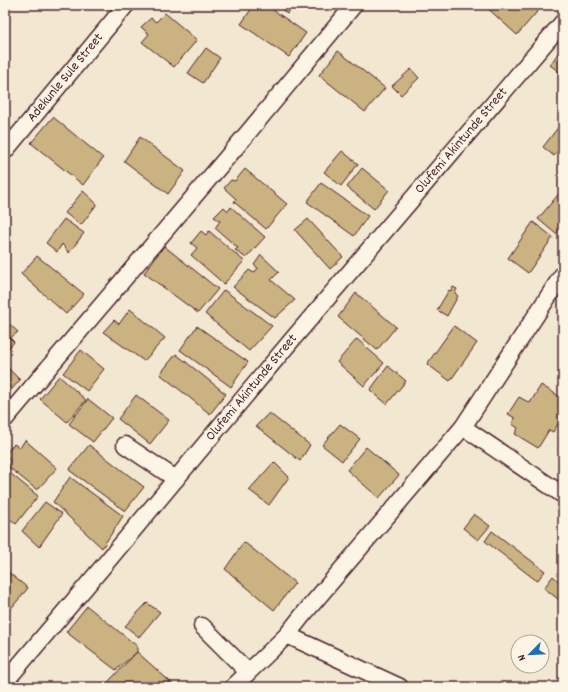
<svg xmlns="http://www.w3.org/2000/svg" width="568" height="692" font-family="Dekko,sans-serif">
<rect width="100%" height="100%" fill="#f2e8d1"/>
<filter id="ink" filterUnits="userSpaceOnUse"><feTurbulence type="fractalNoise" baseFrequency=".025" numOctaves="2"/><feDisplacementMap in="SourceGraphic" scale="8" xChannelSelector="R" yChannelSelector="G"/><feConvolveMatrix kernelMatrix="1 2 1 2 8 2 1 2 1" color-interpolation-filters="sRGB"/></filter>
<g filter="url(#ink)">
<path fill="#cab281" stroke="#4a1f2b" d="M254,5H266L306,33L289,57L241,24Z
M277,5H294L287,14Z
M484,5H543L517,35Z
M165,13L197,40L174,67L142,42L149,34L141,27L151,18L156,22Z
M563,46V75L550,65Z
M206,48L220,58L203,83L188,73Z
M338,51L385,88L365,112L319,75Z
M411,69L419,78L401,95L392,86Z
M53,117L103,158L83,185L31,143Z
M563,121V144L554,156L543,147Z
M140,137L185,171L168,194L124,161Z
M342,151L358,164L341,186L324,172Z
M362,168L389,190L374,209L347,187Z
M245,169L287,204L266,229L234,202L236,199L224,188L231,180L235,181Z
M321,183L368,216L354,236L307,202Z
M562,190L563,226L556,234L538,219Z
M83,191L97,204L81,225L65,213Z
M224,207L228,211L231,207L265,237L246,258L235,250L238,248L215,228L220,221L214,217Z
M64,219L84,233L69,253L62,244L57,252L46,243Z
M308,219L343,257L330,269L295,230Z
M533,222L553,237L528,273L508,258Z
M201,231L206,235L209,231L244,261L224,284L191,255L197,248L191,243Z
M164,246L218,289L198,313L144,273Z
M261,255L279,272L271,280L295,300L275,318L233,287L249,270L254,273L258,268L254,265Z
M37,256L84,294L66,314L21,274Z
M453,287L457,289L455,293L458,296L447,316L437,310L449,290L451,291Z
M224,290L272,326L249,351L205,314Z
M356,293L396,327L377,350L338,317Z
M130,309L165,338L144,361L103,332L114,320L119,324Z
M5,320L18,332L10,338L14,342L9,348L5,346Z
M197,326L248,362L231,387L180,350Z
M454,326L477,343L450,381L427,364Z
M357,339L384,363L364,386L337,362Z
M81,350L104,369L87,391L63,373Z
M176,354L226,394L210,414L160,374Z
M5,365L20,380L5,397Z
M388,366L406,381L387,404L370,390Z
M59,376L86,400L67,422L40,399Z
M541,385L562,398L558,405L563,408V424L562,426L558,424L553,432L549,430L538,448L515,434L518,428L512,424L515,418L508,414L519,397L530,403Z
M136,395L169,420L150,444L118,419Z
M88,399L112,418L93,442L69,424Z
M269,413L310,445L300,461L256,426Z
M340,424L360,439L342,461L322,445Z
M25,440L57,468L37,490L6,465L10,461L5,454L14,444L20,448Z
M89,445L144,487L125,511L69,470Z
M366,447L399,475L379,498L347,470Z
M274,462L289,477L269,505L249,490Z
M5,469L38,496L16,524L5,515Z
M70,477L123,516L102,548L53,502Z
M45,502L62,514L39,547L22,531Z
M474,514L490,526L478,540L463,528Z
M492,531L545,571L537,581L485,541Z
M244,542L295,583L274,610L225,569Z
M5,569L9,572L5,577Z
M9,573L28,588L9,611L5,608V579Z
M553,576L563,585V603L544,588Z
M147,603L160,612L139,637L125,626Z
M87,606L137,646V652L116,670L66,632Z
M137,652L176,687H114L108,682Z"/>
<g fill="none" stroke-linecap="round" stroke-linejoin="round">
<g stroke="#4a1f2b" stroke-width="19">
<g id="minor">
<path id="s1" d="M5,151L126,5"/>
<path d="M5,419L241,141L354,5"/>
<path d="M463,427L563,495"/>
<path d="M125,445L176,479"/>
<path d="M202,626L248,672"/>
<path d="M287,635L400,687"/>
<path id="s2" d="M5,682L100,570L291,341L563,22"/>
<path d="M233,687L287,635L302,616L463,427L563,274"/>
</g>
</g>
<use href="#minor" stroke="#fcf5e5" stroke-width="16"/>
</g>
</g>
<g text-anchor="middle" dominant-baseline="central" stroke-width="3.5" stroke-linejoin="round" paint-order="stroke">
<g font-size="14" fill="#4a1f2b" stroke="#fcf5e5">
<text stroke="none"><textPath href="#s1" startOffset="95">Adekunle Sule Street</textPath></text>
<text stroke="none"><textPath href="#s2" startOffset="708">Olufemi Akintunde Street</textPath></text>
<text stroke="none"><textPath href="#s2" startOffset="384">Olufemi Akintunde Street</textPath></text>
</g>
</g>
<rect width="568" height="692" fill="none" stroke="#fcf5e5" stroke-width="20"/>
<rect x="10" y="10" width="548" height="672" fill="none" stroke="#4a1f2b" stroke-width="1.5" filter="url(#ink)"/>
<g transform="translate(530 654) rotate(246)"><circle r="19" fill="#fcf5e5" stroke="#b59f9b"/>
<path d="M0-3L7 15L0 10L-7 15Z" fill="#1f6fb2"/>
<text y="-6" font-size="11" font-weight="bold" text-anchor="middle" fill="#4a1f2b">N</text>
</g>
</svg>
